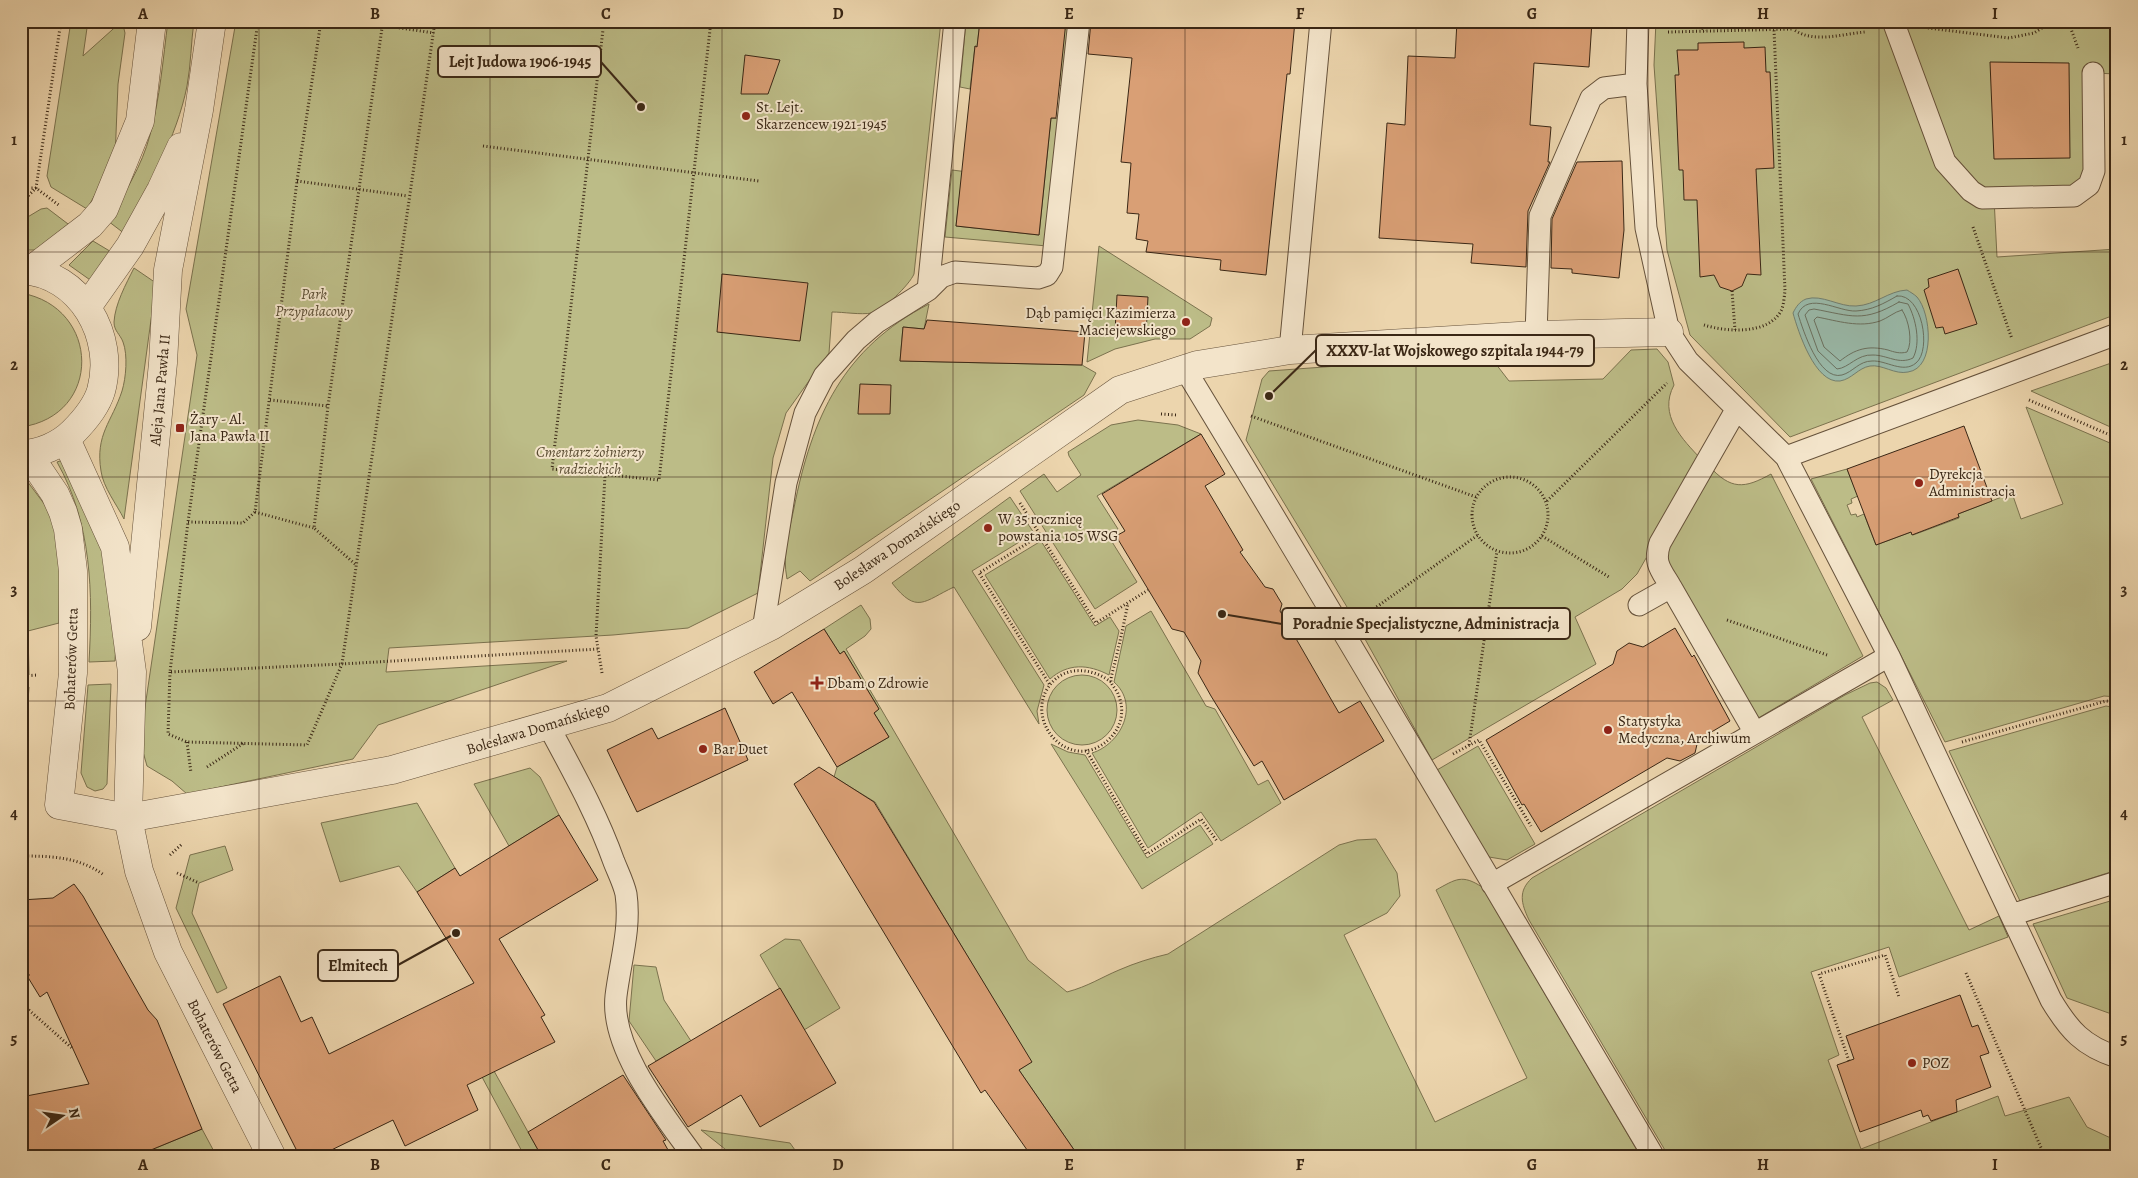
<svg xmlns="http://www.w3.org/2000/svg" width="2138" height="1178" font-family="Alegreya,serif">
<rect width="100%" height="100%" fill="#ecd5ad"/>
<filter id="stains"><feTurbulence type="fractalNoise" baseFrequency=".004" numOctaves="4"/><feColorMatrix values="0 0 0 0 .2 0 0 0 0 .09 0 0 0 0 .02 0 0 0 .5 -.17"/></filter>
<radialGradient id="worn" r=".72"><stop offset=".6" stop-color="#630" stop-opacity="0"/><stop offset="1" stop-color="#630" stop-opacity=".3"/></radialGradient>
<path fill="#bcbc87" stroke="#7b724e" d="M71,21H88L83,56L122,21L125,33L118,84L115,159L87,209L51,187L47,176Z
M168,21H194C191,42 191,65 187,86C177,137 148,187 125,234L108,221C124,194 142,166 150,135C160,98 163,59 168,21Z
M236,21H941L914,274C910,284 883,311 872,313C860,315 844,312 832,312L829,353L786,413L773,458L758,593L688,628L613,635L389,648L386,672L567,661L378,725L353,759L187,794L172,781L147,766L140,741L197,355L186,309Z
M966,21H980L977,47L975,46L970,89L960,87Z
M1061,21H1071L1064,86L1056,85Z
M1656,21H2117V74L2093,73L2089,185L1994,198L1997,257L2117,249V314L1790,437L1690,335L1667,250L1654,65Z
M1051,118L1060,119L1047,246L945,237L952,170L968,172L961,184L956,226L1039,235Z
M47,208L72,227L37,250H21V221L41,209Z
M93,241L113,253L93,282L69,265Z
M1099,246L1212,318L1210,326L1190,339H1155L1115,349L1087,362Z
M134,268L156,283L124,519C117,505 103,487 101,471C95,434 112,422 122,391C126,378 128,355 123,342C120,334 114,331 114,322C115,304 126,284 134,268Z
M21,293C101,307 103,416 21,427Z
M929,304L924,329L903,327L900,361L1082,365L1096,373L1084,395L810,581L800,571L787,579C782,554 789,532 794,508C812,417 843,348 929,304Z
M1657,349L1668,362L1674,385C1658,415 1682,439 1702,460L1637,574L1622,589L1575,617L1596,664L1432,760L1350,612L1246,440L1262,379L1269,371L1489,355L1509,381L1603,379L1631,350Z
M2117,361V430L2031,391Z
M2026,407L2117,446V697L2104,696L1945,742L1811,479L1847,469L1858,496L1851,499L1852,503L1847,505L1851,515L1856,514L1857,517L1864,514L1876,545L1911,532L1913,535L1959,518L1958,514L2012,493L2021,519L2063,504Z
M1138,420L1178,425L1201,434L1097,496L1118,529L1109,537L1137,582L1095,609L1020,491L1044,474L1057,492L1081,475L1069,456L1068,452L1111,425Z
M69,458L99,524L116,637L115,661L89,662C93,593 92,524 57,462Z
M1709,466C1731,490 1744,489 1771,474L1863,656L1755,720L1665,559L1666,548Z
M24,477L51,513L60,555L59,623L28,631L29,675L21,676V478Z
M1010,497L1034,533L972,571L1044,685L1037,711L1039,724L954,587C924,601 917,615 892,583Z
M1041,541L1095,626L1110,617L1119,631L1109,675C1088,664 1068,663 1050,679L985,575Z
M861,605L870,619L871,629L865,636L846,649L1028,960L1067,992C1089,986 1100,978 1119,970C1135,963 1151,958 1168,954L1339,845L1357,840L1376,839L1397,873L1400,896L1387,913L1344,935L1435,1122L1527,1078L1436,890C1456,879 1462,874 1482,887L1641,1157H1079L1019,1070L1031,1062L875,802L834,777L837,767L889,737L874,713L879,709L844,651L840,654L824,629Z
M1151,611L1206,706L1215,709L1258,785L1268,780L1281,803L1221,841L1201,812L1148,848L1092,753C1121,744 1140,705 1114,682L1126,626Z
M1047 710a35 35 0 1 1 70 0a35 35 0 1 1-70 0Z
M1877,682L1886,688L1893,700L1862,717L1969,930L1999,916L2008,937L1899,977L1889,947L1811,972L1839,1055L1828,1060L1861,1149L1998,1096L2005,1116L2069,1097L2087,1127L2115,1140L2117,1157H1669L1529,920C1521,903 1518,891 1532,878L1845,695L1870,683Z
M111,684L107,784L103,789L95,791L87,787L81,773L88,685Z
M29,687L21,800V688Z
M2106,706L2117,708V870L2020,901L1949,751Z
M1051,744L1068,752L1085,755L1147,858L1200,825L1213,844L1142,889Z
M1478,746L1535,844L1507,860L1489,857L1437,770Z
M530,768L540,777L559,815L509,846L474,784Z
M417,803L455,868L417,892L399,866L340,882L321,823Z
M225,846L233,870L199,883L192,913L227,988L217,993L176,908L190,855Z
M2117,899V1016L2067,998L2033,924Z
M785,939L800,940L840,1008L804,1030L760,955Z
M634,965L656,967L664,1000L691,1041L656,1061L629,1021Z
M494,1071L542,1157H525L482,1077Z
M202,1129L217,1157H117L146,1152Z
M701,1130L790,1143L800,1157H735Z"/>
<path fill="#99b9a9" stroke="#737f6e" d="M1907,290C1910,292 1914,294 1917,297C1931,313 1936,368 1908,372C1895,375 1882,364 1870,366C1858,368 1852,379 1840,381C1815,384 1798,331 1793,313C1796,307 1799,302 1806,299C1822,294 1839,307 1856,306C1876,305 1888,291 1907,290Z"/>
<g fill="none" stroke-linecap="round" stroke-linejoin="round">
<path stroke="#6a705f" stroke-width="1" d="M1897,296C1922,293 1932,350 1916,363C1903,374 1886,360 1872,361C1859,361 1853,372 1842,375C1819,381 1803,330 1798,314C1808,291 1839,312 1856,311C1872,310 1883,304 1897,296Z
M1899,302L1908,304C1916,319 1921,343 1913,358C1899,365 1887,355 1873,355C1857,354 1849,368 1837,369L1818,351L1805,315L1809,310L1814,309C1852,316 1863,323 1899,302Z
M1902,310C1909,320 1913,342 1907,352C1900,354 1894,352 1888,350C1868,345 1855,349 1840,361L1824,347L1814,320L1817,317C1838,321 1859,328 1880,321C1888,318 1894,312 1902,310Z"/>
</g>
<path fill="#d99f75" stroke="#3a2715" d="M980,21H1066L1056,118H1051L1039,235L956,226L975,46L977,47Z
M1091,21H1295L1290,74H1287L1266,275L1220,270L1221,260L1146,252L1148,241L1136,239L1139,214L1127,213L1131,163L1121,162L1132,58L1088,54Z
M1457,21H1592L1589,67L1534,63L1530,125L1551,127L1548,162H1550L1528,211L1526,267L1471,263L1473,244L1379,238L1387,123L1405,125L1408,56L1455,58Z
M1744,42V48L1765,47L1766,72H1770L1774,168L1756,169L1761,275L1747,274L1742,286L1732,291L1720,287L1714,275L1700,277L1697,200H1684L1683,170H1679L1675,75H1679L1677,50H1698V43Z
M745,55L780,60L768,94H741Z
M1990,62L2069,63L2070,158L1994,159Z
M1622,161L1624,230L1619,278L1572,273V269L1551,268L1552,219L1577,162Z
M1958,269L1977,324L1945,334L1943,327L1936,328L1924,290L1929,287L1928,279Z
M722,274L808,283L800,341L717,332Z
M1117,295L1148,297L1146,334L1115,332Z
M927,320L1085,332L1082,365L900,361L903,327L924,329Z
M860,384L891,385L890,414H858Z
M1964,426L1992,501L1958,514L1959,517L1912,535L1911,532L1876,545L1847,469Z
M1201,434L1225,474L1205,486L1243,550L1240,552L1265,587L1273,589L1282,604L1280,611L1339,713L1360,701L1384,741L1284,800L1262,761L1254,766L1211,696L1198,673L1201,661L1184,632L1172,629L1116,536L1125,531L1102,494Z
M1675,628L1692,657L1694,655L1730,721L1698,740L1695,753L1680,761L1667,758L1541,832L1524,804L1522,805L1486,740L1613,664L1617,651L1629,643L1643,647Z
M824,629L840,654L844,651L879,709L874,713L889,737L837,767L792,692L773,704L754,672Z
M725,708L748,760L637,812L607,750L652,728L658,739Z
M819,767L874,802L1032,1062L1019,1070L1079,1157H1032L985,1090L981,1093L794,784Z
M559,815L598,880L499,939L545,1015L541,1017L555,1042L467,1085L478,1110L405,1146L393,1120L317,1157H300L223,1004L280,976L301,1022L312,1017L329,1054L474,983L417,892L455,868L460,876Z
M74,884L83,896L148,1010L157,1020L202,1129L146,1152L117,1157H21V1097L89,1084L47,992L40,997L21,966V900L53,898Z
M780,988L836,1083L760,1127L741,1095L688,1127L648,1066Z
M1960,995L1972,1027L1978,1025L1989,1053L1980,1056L1991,1087L1956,1100L1957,1112L1931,1121L1928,1115L1923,1117L1921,1110L1860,1132L1837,1065L1854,1059L1846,1036Z
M623,1075L666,1140L663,1141L672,1157H542L528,1132Z"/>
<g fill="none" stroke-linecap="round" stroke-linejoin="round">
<g stroke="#66523b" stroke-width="23">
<path id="service" d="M1638,21L1636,84L1646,228L1669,332L1688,361L1786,457L1889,656L2051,1000C2069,1030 2083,1046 2117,1057
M1893,21L1945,162L1971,191L1982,198L2074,196L2089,185L2094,171L2093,73
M928,290L955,21
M1536,335L1540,216L1591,98L1604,88L1636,84
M1290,350L1321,21
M1185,369C1344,630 1498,894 1654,1157
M1786,457L2117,334
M1671,587C1661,570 1653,563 1660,543L1736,410
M1639,605L1671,587L1755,733
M763,630L786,483L805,413L824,376L856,340L877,322L928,290L941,277L955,272L1038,278L1047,275L1052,267L1079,21
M548,725C572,770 597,814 614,862C618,872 624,884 626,894C631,929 620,962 616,996C610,1049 664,1115 694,1157
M1492,884L1889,656
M2011,915L2117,882"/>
</g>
<g stroke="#66523b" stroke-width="29">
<path id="minor" d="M28,454L55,494L63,512L68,529L73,571V673L59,805L128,818L392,770L608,708L771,626L863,570L1120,390L1197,365L1290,350L1536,335L1669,332"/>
</g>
<g stroke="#66523b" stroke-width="29">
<path id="tertiary" d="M21,270C81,273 116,337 101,391C96,407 84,421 73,432C60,445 40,454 21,454
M30,271L90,225L104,209L140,121L152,21
M87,307L130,246L161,190L181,147
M66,439L115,547L132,672L128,818L139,871L168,952L272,1157
M137,627L163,363L168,270L199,110L212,21"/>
</g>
<path stroke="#3a2715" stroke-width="3" stroke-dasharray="1 2.5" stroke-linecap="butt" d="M258,21L188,522L170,672L342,664L435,21
M354,21L434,33
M604,21L552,469L659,480L711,21
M1695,21L1705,31
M1793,21V29C1813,44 1841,34 1865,32
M2068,21L2078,48
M1928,28L2009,38L2034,33L2053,21
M1668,32L1793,29
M483,146L759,181
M297,181L408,196
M21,188H36L60,206
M21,203L36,188L61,21
M1973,227L2012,339
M1732,291L1735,330
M1704,325C1726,332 1768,335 1781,311C1784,305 1784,297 1785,291L1774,29
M270,400L328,406
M2029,400L2117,438
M1161,414L1177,415
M1251,416L1476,497
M1472 515a38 38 0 1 1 76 0a38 38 0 1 1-76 0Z
M1547,501L1667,383
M1020,503L1096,623L1148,590
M255,512L314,528
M188,522L243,523L255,512L297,181L321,21
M1041,535L979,573L1050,685
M1542,536L1609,577
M355,564L314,528L328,406L383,21
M1368,613L1478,535
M1727,620L1827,655
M170,672L168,734L187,742L307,745L342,664L598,649
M602,673L596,636L605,475
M21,676L38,675
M1111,682C1090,666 1060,665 1046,691C1029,724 1066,766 1100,746C1119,735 1127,714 1118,694C1117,690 1111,685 1111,681C1111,675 1114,668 1115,662C1120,642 1124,623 1128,603
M187,742L191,773
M1962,742L2106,701L2117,702
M1469,745L1497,551
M1086,750L1147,854L1201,819L1217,841
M1453,754L1479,740L1531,826
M207,767L244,743
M170,855L182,844
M21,856C52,856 79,857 104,875
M177,873L199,883
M1966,973L2045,1157
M21,982L29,974
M21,1003L73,1049
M1849,1061L1819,974L1885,955L1899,997"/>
<use href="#service" stroke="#f3e4ca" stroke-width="21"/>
<use href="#minor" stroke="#f3e4ca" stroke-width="28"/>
<use href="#tertiary" stroke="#f3e4ca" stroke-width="28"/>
</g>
<path fill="none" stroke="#3a2715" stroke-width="1" stroke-opacity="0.55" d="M259,21V1157M490,21V1157M722,21V1157M953,21V1157M1185,21V1157M1416,21V1157M1648,21V1157M1879,21V1157M21,252H2117M21,477H2117M21,701H2117M21,926H2117"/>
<g fill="#8f2418" stroke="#f3e4ca" stroke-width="2">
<circle cx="746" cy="116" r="5"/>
<circle cx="1186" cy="322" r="5"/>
<rect x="175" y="423" width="10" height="10" rx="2.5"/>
<circle cx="1919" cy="483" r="5"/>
<circle cx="988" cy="528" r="5"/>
<path d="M814.5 675.5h5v5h5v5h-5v5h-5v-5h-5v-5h5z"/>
<circle cx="1608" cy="730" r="5"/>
<circle cx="703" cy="749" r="5"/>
<circle cx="1912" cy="1063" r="5"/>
</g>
<g text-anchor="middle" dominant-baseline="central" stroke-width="4" stroke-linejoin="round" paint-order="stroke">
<g font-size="15" fill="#3a2715" stroke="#f3e4ca" text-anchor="start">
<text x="756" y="107">St. Lejt.<tspan x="756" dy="17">Skarzencew 1921-1945</tspan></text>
<text x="1176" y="313" text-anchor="end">Dąb pamięci Kazimierza<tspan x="1176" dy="17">Maciejewskiego</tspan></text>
<text x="190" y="419">Żary - Al.<tspan x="190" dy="17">Jana Pawła II</tspan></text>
<text x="1929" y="474">Dyrekcja<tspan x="1929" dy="17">Administracja</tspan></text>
<text x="998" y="519">W 35 rocznicę<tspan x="998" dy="17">powstania 105 WSG</tspan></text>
<text x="827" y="683">Dbam o Zdrowie</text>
<text x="1618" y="721">Statystyka<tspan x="1618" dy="17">Medyczna, Archiwum</tspan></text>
<text x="713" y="749">Bar Duet</text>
<text x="1922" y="1063">POZ</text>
</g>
<g font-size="15" font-style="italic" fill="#5a4c32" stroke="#f3e4ca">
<text x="314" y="294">Park<tspan x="314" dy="17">Przypałacowy</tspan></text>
<text x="590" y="452">Cmentarz żołnierzy<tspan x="590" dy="17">radzieckich</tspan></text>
</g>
<g font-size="15" fill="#3a2715" stroke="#f3e4ca">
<text transform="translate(160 390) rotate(-85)">Aleja Jana Pawła II</text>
<text transform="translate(897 545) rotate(-34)">Bolesława Domańskiego</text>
<text transform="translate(71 659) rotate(-88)">Bohaterów Getta</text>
<text transform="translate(538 728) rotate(-17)">Bolesława Domańskiego</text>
<text transform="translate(215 1046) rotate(63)">Bohaterów Getta</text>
</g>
</g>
<path fill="none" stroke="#3a2715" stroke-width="2" d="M641 107L601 62M1269 396L1316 350M1222 614L1282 624M456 933L398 965"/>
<g fill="#3a2715" stroke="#f3e4ca" stroke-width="2">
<circle cx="641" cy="107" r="5"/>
<circle cx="1269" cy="396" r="5"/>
<circle cx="1222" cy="614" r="5"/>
<circle cx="456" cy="933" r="5"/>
</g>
<g fill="#f3e4ca" stroke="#3a2715" stroke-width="2">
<rect x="438" y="46" width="163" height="31" rx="5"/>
<rect x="1316" y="335" width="278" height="31" rx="5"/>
<rect x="1282" y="608" width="288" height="31" rx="5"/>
<rect x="318" y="950" width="80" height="31" rx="5"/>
</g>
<g font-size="16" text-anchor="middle" font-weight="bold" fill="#3a2715">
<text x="520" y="67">Lejt Judowa 1906-1945</text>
<text x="1455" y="356">XXXV-lat Wojskowego szpitala 1944-79</text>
<text x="1426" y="629">Poradnie Specjalistyczne, Administracja</text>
<text x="358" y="971">Elmitech</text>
</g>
<rect width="2138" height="1178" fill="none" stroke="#ecd5ad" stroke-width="55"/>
<g transform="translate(62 1116) rotate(77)" stroke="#f3e4ca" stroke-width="4" paint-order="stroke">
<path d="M0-4L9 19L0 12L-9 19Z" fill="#3a2715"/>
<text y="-8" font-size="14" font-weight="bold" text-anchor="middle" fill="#3a2715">N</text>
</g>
<rect x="28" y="28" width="2082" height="1122" fill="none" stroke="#3a2715" stroke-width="2"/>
<g font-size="16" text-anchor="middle" font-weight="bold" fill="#3a2715">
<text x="143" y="19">A</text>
<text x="375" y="19">B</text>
<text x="606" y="19">C</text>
<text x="838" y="19">D</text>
<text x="1069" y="19">E</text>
<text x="1300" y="19">F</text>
<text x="1532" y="19">G</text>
<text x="1763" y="19">H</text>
<text x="1995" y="19">I</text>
<text x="14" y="145">1</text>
<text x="2124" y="145">1</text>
<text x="14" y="370">2</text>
<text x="2124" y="370">2</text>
<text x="14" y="595">3</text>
<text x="2124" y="595">3</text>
<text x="14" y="819">4</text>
<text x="2124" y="819">4</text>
<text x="14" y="1044">5</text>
<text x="2124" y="1044">5</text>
<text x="143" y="1170">A</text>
<text x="375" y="1170">B</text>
<text x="606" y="1170">C</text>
<text x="838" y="1170">D</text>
<text x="1069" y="1170">E</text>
<text x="1300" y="1170">F</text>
<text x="1532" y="1170">G</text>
<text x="1763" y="1170">H</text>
<text x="1995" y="1170">I</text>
</g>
<rect width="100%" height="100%" filter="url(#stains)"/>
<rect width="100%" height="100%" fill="url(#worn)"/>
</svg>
